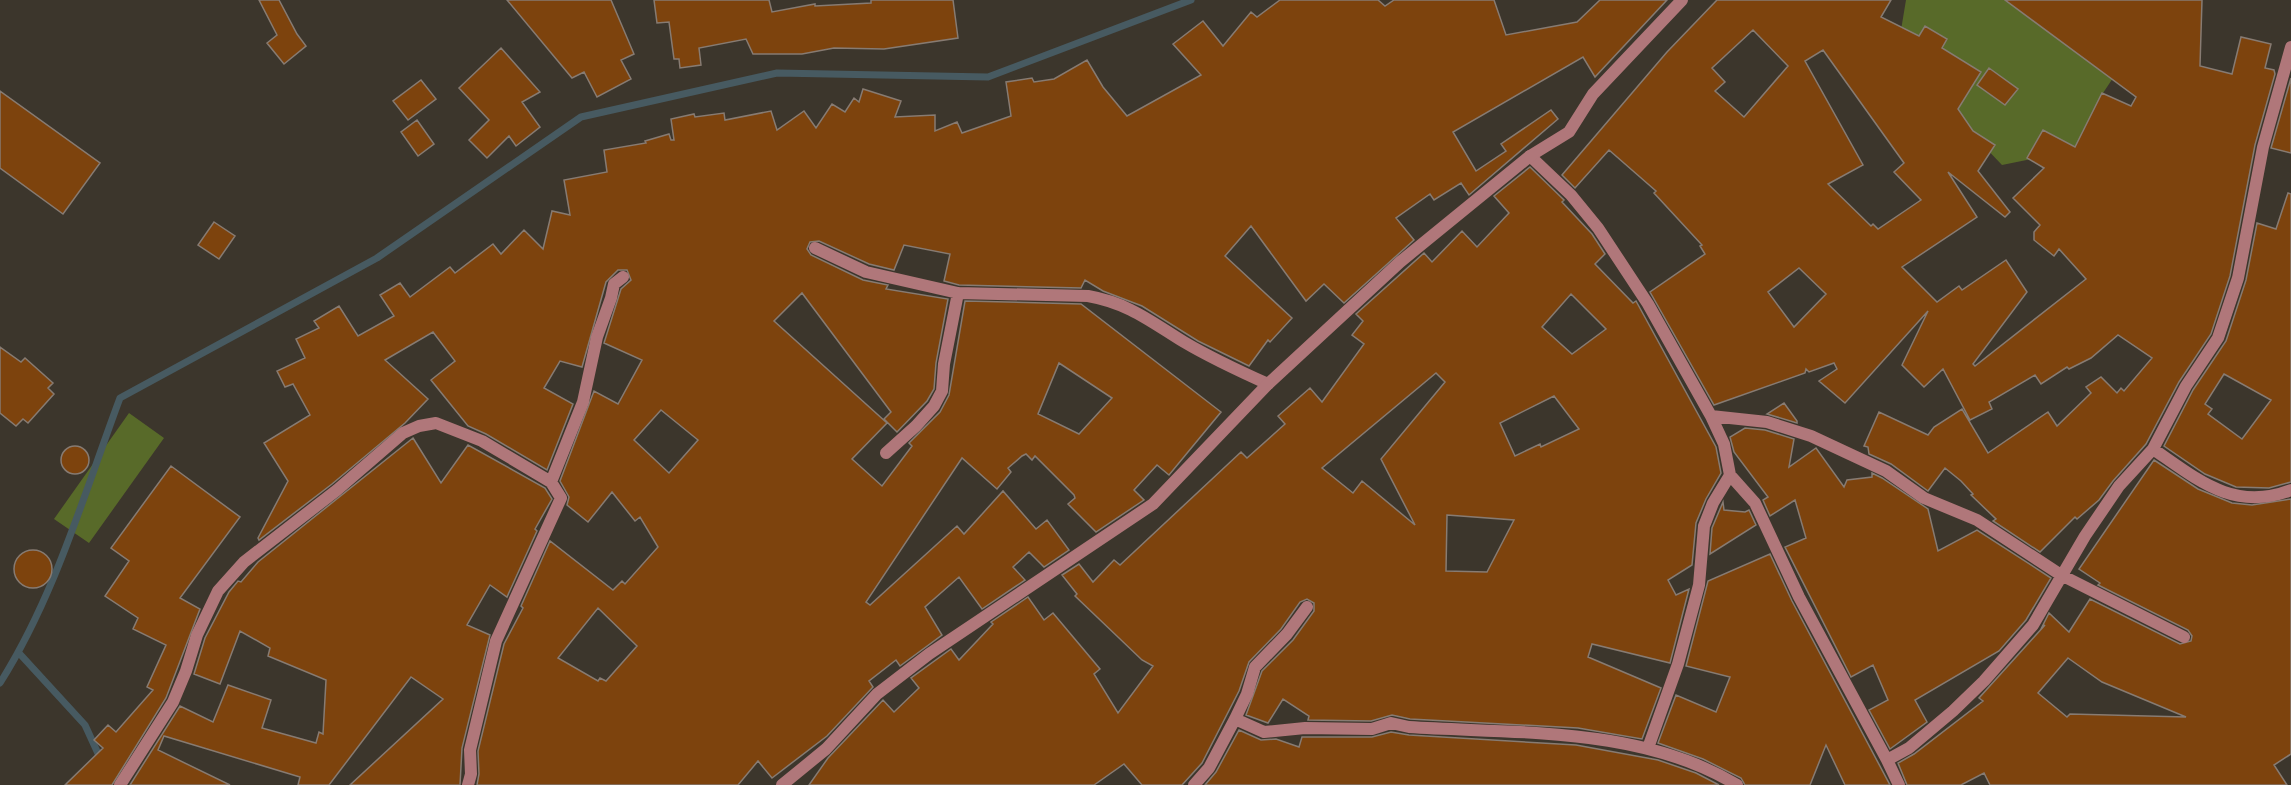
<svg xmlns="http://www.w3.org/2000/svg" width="2291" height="785" font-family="Rubik,sans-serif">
<rect width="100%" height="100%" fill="#3c362c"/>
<path fill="#586a29" d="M1906,0H2133L2129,54L2101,96L2091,147L2002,165L1919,78L1899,42Z
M129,413L164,438L89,543L54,519Z"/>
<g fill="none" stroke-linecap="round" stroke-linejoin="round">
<path stroke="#475a61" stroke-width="7" d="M19,653L85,725L101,760
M0,683C55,596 84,494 120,398L377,258L581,117L777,73L988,77L1191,0"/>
</g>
<path fill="#7d430d" stroke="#877b72" stroke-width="1.5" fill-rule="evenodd" d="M259,0H279L297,34L306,46L284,64L267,43L277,35Z
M507,0H611L634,54L621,60L631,79L597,97L584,72L572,78Z
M654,0H769L772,12L815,4V6L871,3V0H953L958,38L884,49L834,48L802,54H753L746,39L699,48L701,65L680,68L679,59H674L669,22L657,23Z
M1280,0H1378L1385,6L1394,0H1494L1506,35L1577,22L1600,0H1667L1595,77L1583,57L1453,132L1476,171L1506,151L1501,144L1551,110L1558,119L1469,195L1461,183L1434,200L1430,194L1396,218L1414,240L1344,303L1324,284L1306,301L1251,226L1225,256L1292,318L1270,342L1268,340L1249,366L1198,341L1142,306L1103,291L1085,280L1081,288L959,285L944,281L950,254L904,245L894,270L869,264L819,241L810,242L807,249L811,255L863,280L888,285L886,289L948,299L936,363L934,389L927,401L897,432L884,419L891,412L802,293L774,321L887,423L852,459L882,486L912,446L909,443L940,412L949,395L965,301L1081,304L1221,412L1169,475L1157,465L1134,490L1144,500L1096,532L1068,504L1075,498L1074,495L1035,456L1032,460L1026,454L1022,456L1008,468L1011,472L997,489L962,458L866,602L870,605L957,526L964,534L1003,491L1036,529L1047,520L1069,550L1044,567L1029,552L1013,567L1025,580L982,609L959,577L925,607L942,635L900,666L896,660L869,681L873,687L827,736L772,778L758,761L738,785H477L479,774L478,751L504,644L523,608L521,606L550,541L613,590L622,581L625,584L658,547L640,517L635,521L612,492L588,522L567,505L569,497L560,481L594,391L618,404L642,360L604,343L621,289L631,280L627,270H618L606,282L582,367L560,361L544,388L573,404L547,470L486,434L468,426L431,380L455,361L433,332L385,360L428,399L405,423L332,484L259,540L258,538L288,481L264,443L310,415L293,384L285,387L277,371L305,358L296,339L319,328L314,321L339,306L358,336L394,316L380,295L400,283L410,297L450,267L455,273L493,244L501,254L524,230L543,249L552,211L570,215L564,180L607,172L604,150L646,143L645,141L669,134L671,140H674L671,119L694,114L695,117L724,113L725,120L771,111L777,130L804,111L816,128L832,104L845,112L854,98L859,102L863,89L901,101L895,117L935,115V131L957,122L962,133L1011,116L1006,82L1032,78L1034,82L1054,79L1087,60L1103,87L1127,116L1201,75L1173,44L1203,21L1223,46L1251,12L1257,17ZM1059,363L1112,398L1079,434L1038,414ZM661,410L698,440L669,473L634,440ZM598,608L637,646L606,681L600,678L598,681L558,658Z
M1717,0H1891L1881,17L1919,36L1925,26L1947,39L1942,48L1981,72L1958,109L1973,131L1995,145L1978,171L2010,212L2005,217L1948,172L1977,217L1902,267L1937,302L1959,286L1962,290L2006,260L2027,292L1973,364L1975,366L2086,279L2059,249L2054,256L2034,240V232L2040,225L2013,198L2044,168L2027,158L2043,130L2075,147L2102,93L2131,106L2136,97L2005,0H2202L2200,66L2232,74L2241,37L2271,44L2265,68L2274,70L2275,74L2255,145L2230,276L2211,334L2179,382L2146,444L2113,481L2099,500L2077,519L2075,517L2040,552L1993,521L1996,519L1971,495L1973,494L1961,481L1945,468L1928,491L1891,464L1869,454L1868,447L1864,446L1879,412L1928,435L1934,427L1962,409L1988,453L2048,412L2057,426L2091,393L2086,387L2101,377L2117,393L2121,388L2124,391L2152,358L2118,335L2091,358L2069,369L2067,367L2041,384L2035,375L1989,402L1992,409L1970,420L1943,369L1924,387L1902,365L1928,311L1845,403L1819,381L1837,369L1834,363L1809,372L1806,369L1805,373L1714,405L1650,292L1705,254L1700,246L1702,245L1654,193L1656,191L1609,150L1575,188L1562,175L1667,52ZM1753,30L1788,66L1744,117L1715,91L1725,82L1712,68ZM1823,50L1904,163L1894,172L1921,200L1878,229L1873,224L1871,226L1828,184L1863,165L1805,61ZM1799,268L1826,294L1794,327L1768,292Z
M501,48L540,92L522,102L540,127L516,146L509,136L487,158L469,140L489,120L459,88Z
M1989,68L2018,89L2005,105L1977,85Z
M2291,78V153L2271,148Z
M421,80L436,99L408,120L393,101Z
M0,91L100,163L63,214L0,168Z
M417,120L434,144L418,156L401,132Z
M1530,167L1564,200L1562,202L1592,234L1605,254L1595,264L1633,303L1636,301L1716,447L1721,473L1706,499L1696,523L1692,565L1668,580L1676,595L1689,589L1670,663L1592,644L1588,657L1661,688L1642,739L1578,728L1410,719L1392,715L1371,721L1308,720L1309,716L1283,699L1268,723L1246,715L1262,671L1293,640L1314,611V603L1307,599L1300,602L1281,629L1249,662L1239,691L1202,763L1182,785H1142L1124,764L1094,785H809L828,758L883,700L894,712L919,688L911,678L951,649L959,660L993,624L991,622L1028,597L1044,620L1053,613L1100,669L1094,674L1118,713L1153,666L1142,660L1075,596L1077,594L1062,575L1079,564L1093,582L1114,560L1120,565L1241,452L1247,458L1285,424L1278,416L1310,388L1322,402L1364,344L1352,335L1363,321L1356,314L1424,253L1432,262L1462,231L1477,247L1509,213L1494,196ZM1571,294L1606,329L1572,354L1542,327ZM1436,373L1445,382L1381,459L1415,525L1362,481L1353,493L1322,468ZM1554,396L1579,429L1541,447L1540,444L1515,456L1500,423ZM1447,515L1514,520L1487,572L1446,571Z
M2288,193L2291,194V482L2269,488L2236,487L2205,474L2164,446L2193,390L2226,341L2246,280L2257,223L2276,229ZM2224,374L2271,400L2242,439L2208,414L2212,409L2205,404Z
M214,222L235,236L219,259L198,245Z
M0,347L21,362L25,358L53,383L48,388L54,394L28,423L23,419L16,426L0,413Z
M1784,403L1797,421V423L1767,414Z
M1745,428L1765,430L1794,439L1789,467L1816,448L1844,487L1847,480L1872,477V473L1882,478L1928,509L1938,551L1977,530L2051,578L2026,620L1999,651L1915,700L1927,722L1890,749L1869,710L1888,700L1873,665L1851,677L1785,547L1806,538L1795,500L1770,516L1763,500L1768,497L1734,452L1730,437Z
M413,438L441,483L468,445L545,488L552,499L535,529L537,531L507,597L490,585L467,625L490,635L462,748L460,785H350L443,699L411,677L329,785H298L300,777L164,736L158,750L230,785H130L180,706L213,722L228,685L271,700L262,728L316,743L319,732L323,734L326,680L268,656L270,648L240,631L220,684L194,674L205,638L229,592L238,581L241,582L258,562Z
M61 460a14 14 0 1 1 28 0a14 14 0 1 1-28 0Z
M2154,460L2198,489L2232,503L2252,505L2291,499V754L2274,765L2287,785H1990L1984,773L1961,785H1907L1898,763L1914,754L1983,701L1979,698L2045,625L2042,627L2049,613L2069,632L2090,599L2180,644L2191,641L2192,636L2188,630L2098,585L2100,583L2079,569ZM2068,658L2102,682L2186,717L2070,714L2067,717L2038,693Z
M171,466L240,517L180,598L200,609L166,698L112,785H65L103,748L94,740L108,725L116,732L153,690L147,687L166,645L133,629L138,618L105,596L129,561L111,548Z
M1723,502L1724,510L1745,512L1749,510L1756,525L1710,554L1712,528Z
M14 569a19 19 0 1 1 38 0a19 19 0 1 1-38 0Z
M1770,554L1792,601L1890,785H1845L1826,745L1810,785H1745L1741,778L1703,759L1658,743L1676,695L1716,712L1730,677L1686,666L1708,581Z
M1239,730L1261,740L1276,739L1299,747L1302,737H1372L1391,732L1409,735L1576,745L1658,760L1696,773L1719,785H1205L1216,772Z"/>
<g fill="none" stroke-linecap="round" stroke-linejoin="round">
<path stroke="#b0777a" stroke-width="12" d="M1530,156L1571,195L1598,228L1648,304L1711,416L1724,444L1730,475L1755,503L1799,597L1887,760L1909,748L1953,711L1984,681L2033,625L2085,536L2119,486L2153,449L2186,386L2218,338L2238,278L2263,147L2291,47
M815,248L866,272L958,293L1088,296C1128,303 1150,321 1184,342C1211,358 1239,371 1268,384
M1711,416L1767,422L1811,436L1886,471L1924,498L1977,520L2061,575L2184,637
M2153,449C2198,480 2234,512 2291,490
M886,453L916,426L934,406L942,391L944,364L958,293
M551,482L583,402L597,337L611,298L614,284L623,277
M1235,719L1264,732L1305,728L1372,729L1391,723L1409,727C1517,734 1640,726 1737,785
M1648,748L1678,664L1699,585L1704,526L1713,503L1730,475
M1887,760L1899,785
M120,785L173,702L186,671L197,635L218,591L244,562L337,490L403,433L419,426L436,423L482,441L551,482L561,498L496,641L470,750L471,774L468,785
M1194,785L1209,768L1235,719L1247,694L1255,667L1287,634L1307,607"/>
<path stroke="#b0777a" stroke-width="12" d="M782,785L826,749L877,694L929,654L1153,504L1268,384L1400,262L1530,156L1569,132L1593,94L1682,0"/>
</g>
</svg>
